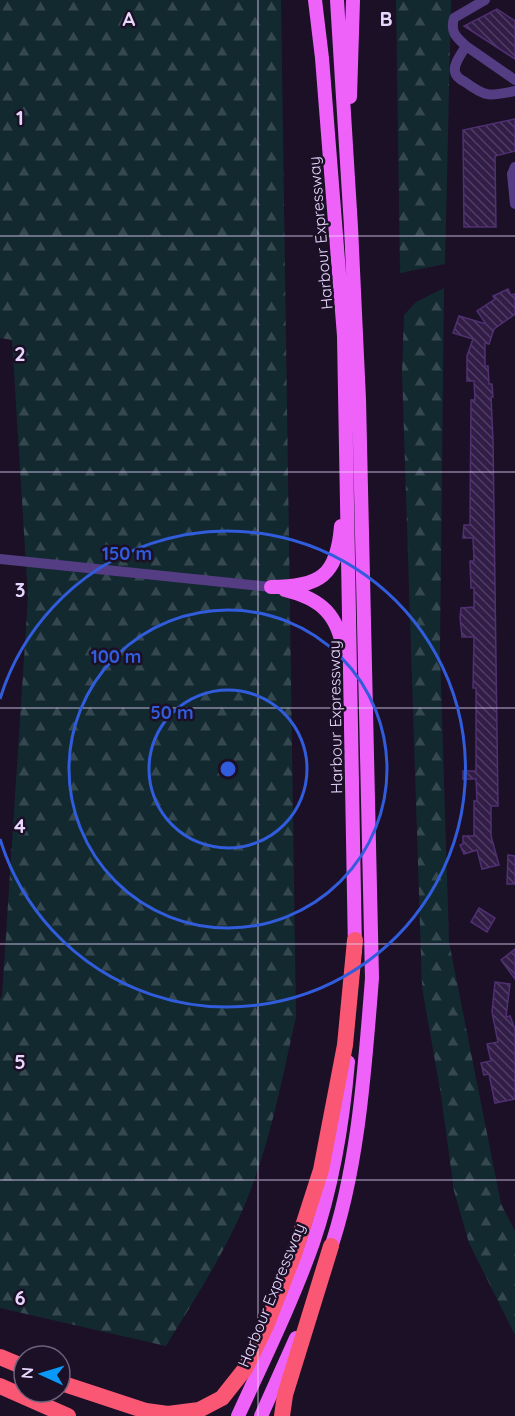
<svg xmlns="http://www.w3.org/2000/svg" width="515" height="1416" font-family="Quicksand,sans-serif">
<defs>
<pattern id="forest-firs" width="22" height="20" patternUnits="userSpaceOnUse" patternTransform="scale(1.5)"><rect width="22" height="20" fill="#132930"/><path d="M5 1l3.5 6h-7zM16 11l3.5 6h-7z" fill="#35474f"/></pattern>
<pattern id="building-back-hatch" width="6" height="6" patternUnits="userSpaceOnUse" patternTransform="scale(1.5)"><rect width="6" height="6" fill="#321d47"/><path d="M-1 5l2 2M0 0l6 6M5-1l2 2" fill="none" stroke="#503d63"/></pattern>
</defs>
<rect width="100%" height="100%" fill="#1b1026"/>
<path fill="url(#forest-firs)" d="M0,0H281L296,1017C283,1074 272,1134 251,1189C230,1245 197,1295 166,1346L0,1308V999L2,996L28,597L12,340L0,338Z
M396,0H451L445,264L400,273Z
M444,288L440,652L449,942L501,1204L515,1231V1335L469,1243L454,1191L441,1095L422,987L402,372L404,315L416,302Z"/>
<path fill="url(#building-back-hatch)" stroke="#503072" stroke-width="1.5" d="M497,9L515,21V59L464,26Z
M515,119V151L495,156L496,227H464L463,130Z
M508,289L511,295L515,294V314L494,329L489,344L485,343V366H488L489,384H492L493,397H491L493,440L498,806H491V836L499,865L482,869L477,850L464,854L460,845L463,844V836H474V801H477L476,779H463V771H476V688H473L474,637H462L460,617L461,608L474,607V588H471L470,561H474L473,538H463L464,525H470L471,400H475L474,381H467V356L473,339L453,333L459,316L486,324L477,311L495,299L493,296Z
M508,855L515,856V884H507Z
M479,908L495,918L487,932L471,922Z
M515,949V979L501,960Z
M495,982L510,984L506,1017L510,1016L515,1029V1099L495,1103L489,1074L484,1075L481,1063L491,1061L487,1044L498,1042L492,1012Z"/>
<g fill="none" stroke-linecap="round" stroke-linejoin="round">
<path stroke="#553d84" stroke-width="10" d="M466,46C456,37 450,32 454,18L485,0
M515,80L466,46C462,53 453,64 455,72C456,77 461,80 465,82C487,98 489,96 515,91
M515,167L512,174L515,204
M0,559L271,587"/>
<path stroke="#ee62f9" stroke-width="14" d="M315,0L322,58L344,336L355,951
M350,97L353,0
M271,587C320,587 337,576 341,526
M285,590C322,599 338,615 344,653
M328,1256C358,1173 365,1067 372,978L359,399L351,227L337,0
M238,1416C264,1359 292,1302 313,1243C332,1187 343,1121 348,1062
M261,1416L296,1338"/>
<path stroke="#f95774" stroke-width="16" d="M0,1357L24,1367
M64,1384L146,1411L168,1414L199,1410L222,1398L245,1369L266,1326L293,1257L321,1170L345,1045L355,940
M0,1386L68,1416
M282,1416L285,1395L331,1246"/>
</g>
<path fill="none" stroke="#e7d7fe" stroke-width="1.5" stroke-opacity="0.55" d="M258,0V1416M0,236H515M0,472H515M0,708H515M0,944H515M0,1180H515"/>
<g fill="none" stroke="#315cdc" stroke-width="3">
<circle cx="228" cy="769" r="79"/>
<circle cx="228" cy="769" r="159"/>
<path d="M0 699A238 238 0 1 1 0 839"/>
</g>
<g text-anchor="middle" dominant-baseline="central" stroke-width="5" stroke-linejoin="round" paint-order="stroke">
<g font-size="16" fill="#e7d7fe" stroke="#1b1026">
<text transform="translate(320 233) rotate(-95)">Harbour Expressway</text>
<text transform="translate(335 717) rotate(-91)">Harbour Expressway</text>
<text transform="translate(271 1295) rotate(-68)">Harbour Expressway</text>
</g>
</g>
<g font-size="20" text-anchor="middle" font-weight="bold" fill="#e7d7fe" stroke="#1b1026" stroke-width="5" stroke-linejoin="round" paint-order="stroke">
<text x="129" y="26">A</text>
<text x="386" y="26">B</text>
<text x="20" y="125">1</text>
<text x="20" y="361">2</text>
<text x="20" y="597">3</text>
<text x="20" y="833">4</text>
<text x="20" y="1069">5</text>
<text x="20" y="1305">6</text>
</g>
<circle cx="228" cy="769" r="9" fill="#315cdc" stroke="#1b1026" stroke-width="3"/>
<g font-size="18" text-anchor="middle" font-weight="bold" fill="#315cdc" stroke="#1b1026" stroke-width="5" stroke-linejoin="round" paint-order="stroke">
<text x="127" y="560">150 m</text>
<text x="116" y="663">100 m</text>
<text x="172" y="719">50 m</text>
</g>
<g transform="translate(42 1374) rotate(274)"><circle r="28" fill="#1b1026" stroke="#6d607c" stroke-width="1.5"/>
<path d="M0-4.5L10 22L0 15L-10 22Z" fill="#0a99f6"/>
<text y="-9" font-size="16" font-weight="bold" text-anchor="middle" fill="#e7d7fe">N</text>
</g>
</svg>
